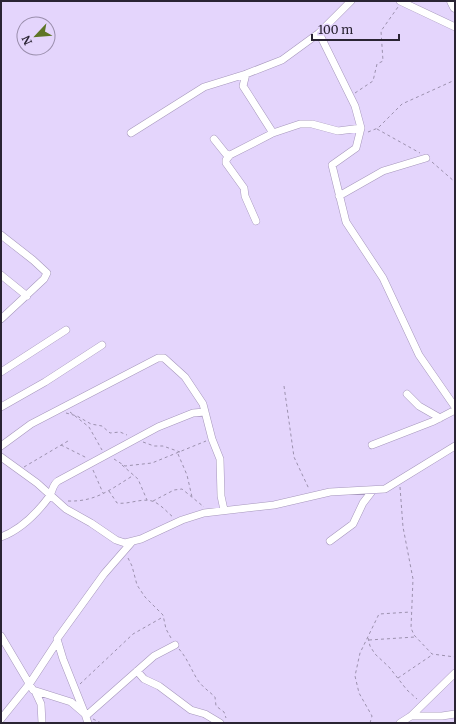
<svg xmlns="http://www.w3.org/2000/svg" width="456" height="724" font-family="Merriweather,serif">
<rect width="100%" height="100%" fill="#e4d5fc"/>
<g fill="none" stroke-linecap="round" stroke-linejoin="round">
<g stroke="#a697bc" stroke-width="8">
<path id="minor" d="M400,1L455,27
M319,33L355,106L361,128L356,148L332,165L346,222L383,278L419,355L455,407
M246,74L243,86L273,133
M131,133L204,87L246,74L282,60L319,33L351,1
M214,139L226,154L230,155L273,133L300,124H312L338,131L361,128
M230,155L226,160V163L244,188L245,196L256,221
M339,196L383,171L426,158
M1,235L33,260L47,273L44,279L1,319
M1,275L27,296
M1,372L66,330
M407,394L419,406L440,418
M1,407L45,382L102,345
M372,445L434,421L455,410
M1,446L31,424L158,358H164L185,377L203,404L212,439L220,459L221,496L224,510
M1,457L37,483L66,509L91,523L116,540L125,543L141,539L182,520L204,513L274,505L330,492L385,489L455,446
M1,537C20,530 37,513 49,497C53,491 52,485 58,481L158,427L193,413L205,412
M330,541L353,524L363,503L373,490
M1,636L33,690L71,702L85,714L88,723
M137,671L144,679L159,686L191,710L205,714L220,723
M35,691L41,704L42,723
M85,714L63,659L57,639L104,574L131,543
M86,716L154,656L175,645
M411,716H442L455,714
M1,719L30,683L57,642
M400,723L411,716L455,673"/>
</g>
<g stroke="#a697bc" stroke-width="11">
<path id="highway" d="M452,1L455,7"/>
</g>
<path stroke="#9c91ae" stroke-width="1" stroke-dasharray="3 3" stroke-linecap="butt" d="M355,93L373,81L377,64L383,61L381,31L398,7
M377,129L420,153
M368,132L378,128L402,104L455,80
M432,162L455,182
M284,386L294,457L309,489
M70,412L89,427L102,450
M66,413L77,416L91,424L102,426L110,433L120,432L127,435
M143,442L154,446H163L180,452
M61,445L87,458
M178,454L187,475L192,497
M114,459L125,466L152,463L206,441
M122,465L138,479L147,500
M24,467L68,441
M93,470L103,493
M400,487L403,527L413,579L411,628L414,635L432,654L455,657
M109,491L117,503C131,505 146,495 158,504C164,508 168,513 173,517
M68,501C96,502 111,489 134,475
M153,501L174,490L182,489L204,507
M128,558L132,566L137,585L145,597L163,615L166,629L171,638
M368,638L370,646L375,654L389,667L407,690L417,699
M369,640L415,637
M179,649C187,658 191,669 197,679C202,687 209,691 215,697L216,706L224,712L226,718
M398,678L432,655
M80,684L133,634L163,617
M93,719L101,723
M370,723L372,716L359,693L355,676L360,653L379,614L411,612"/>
<use href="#minor" stroke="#fff" stroke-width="7"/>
<use href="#highway" stroke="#fff" stroke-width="10"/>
</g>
<rect width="456" height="724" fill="none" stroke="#2a2433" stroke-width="4"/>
<g transform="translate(36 36) rotate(244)"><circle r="19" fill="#e4d5fc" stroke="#9a8eac"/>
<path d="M0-3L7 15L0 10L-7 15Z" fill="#5e7526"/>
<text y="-6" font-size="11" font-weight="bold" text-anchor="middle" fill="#2a2433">N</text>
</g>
<path d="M312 34v6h87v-6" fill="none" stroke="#2a2433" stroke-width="2"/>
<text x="318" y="34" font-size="12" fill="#2a2433" stroke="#e4d5fc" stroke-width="3" paint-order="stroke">100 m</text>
</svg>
